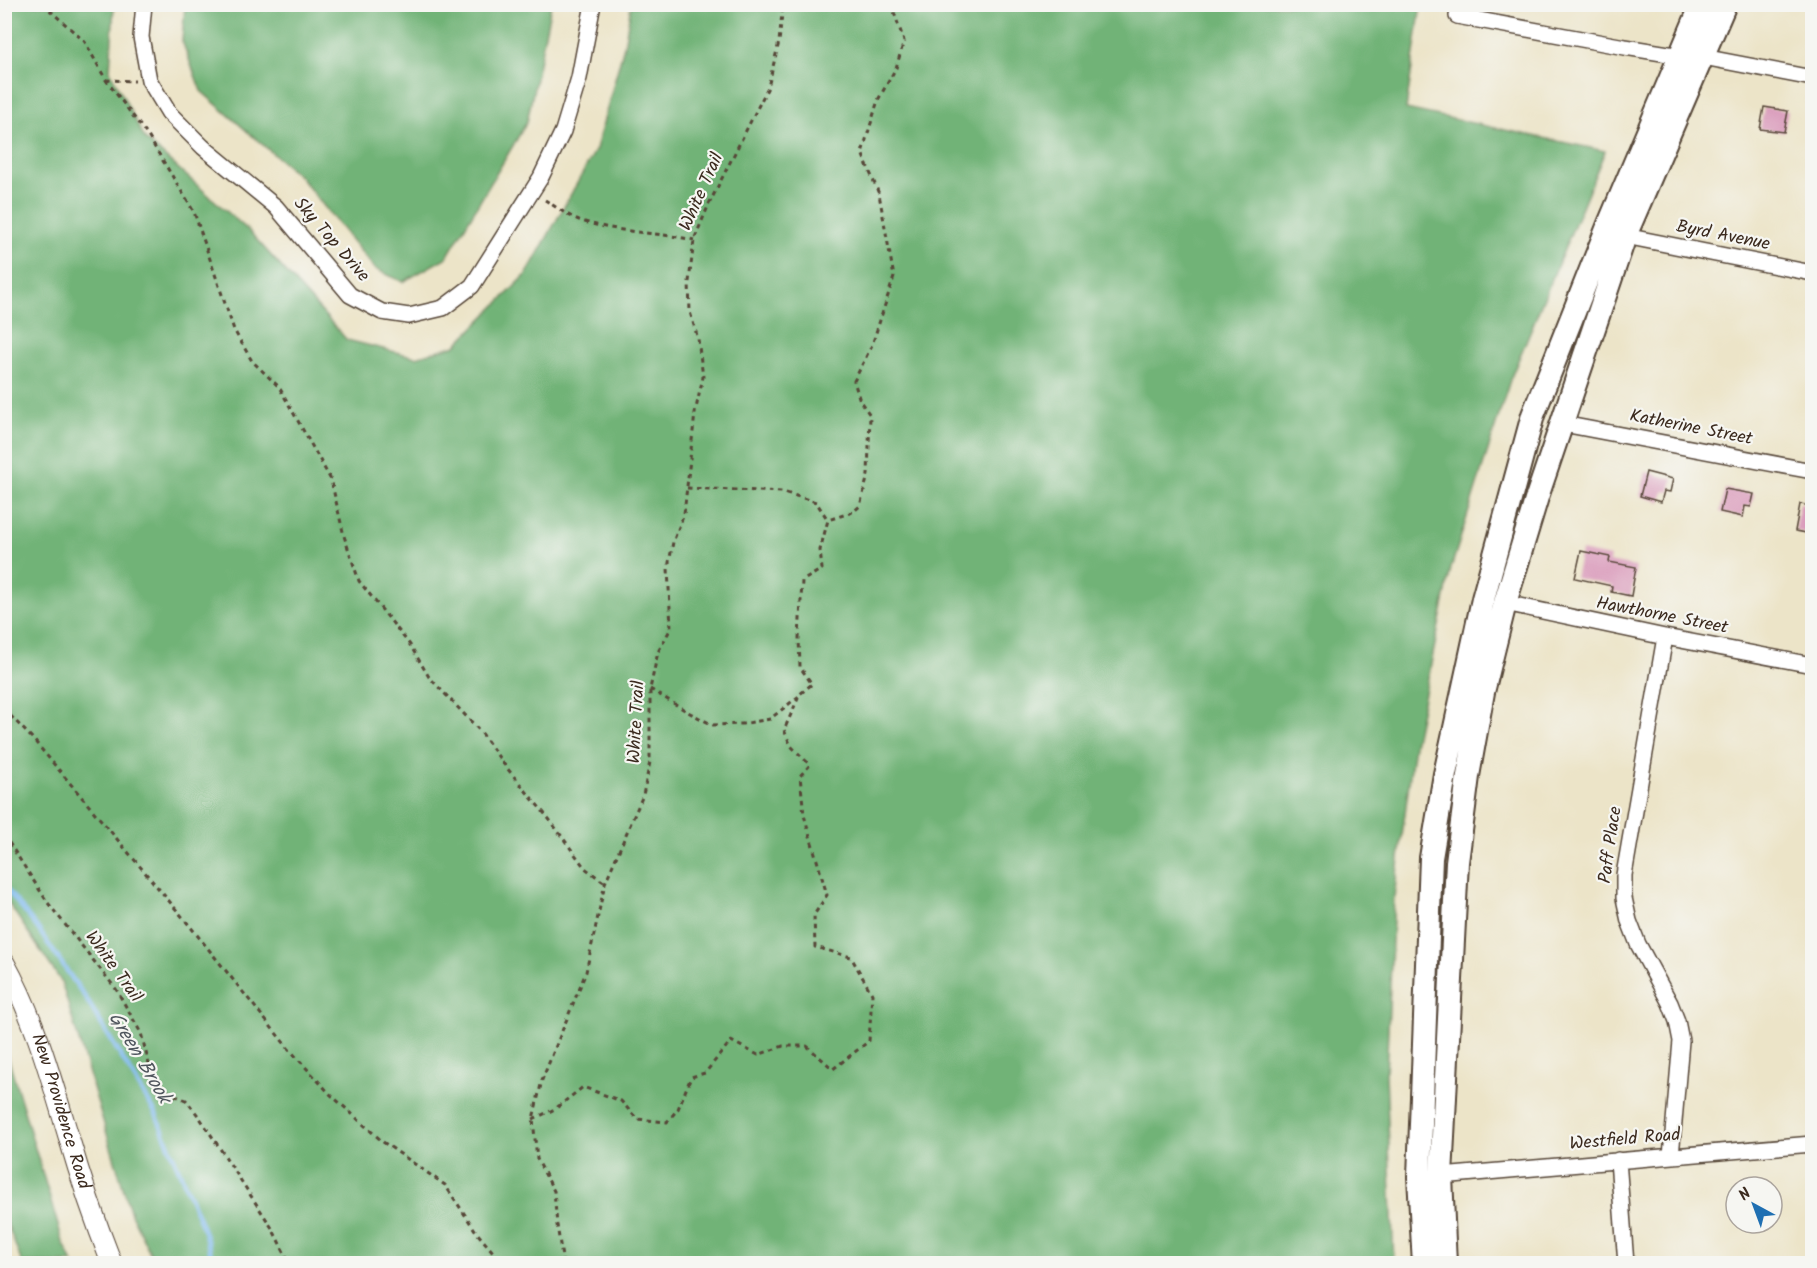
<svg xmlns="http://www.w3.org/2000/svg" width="1817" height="1268" font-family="Kalam,sans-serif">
<rect width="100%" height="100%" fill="#f6f6f2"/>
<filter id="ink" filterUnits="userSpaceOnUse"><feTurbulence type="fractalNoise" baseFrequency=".0167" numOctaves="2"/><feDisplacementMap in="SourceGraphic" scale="12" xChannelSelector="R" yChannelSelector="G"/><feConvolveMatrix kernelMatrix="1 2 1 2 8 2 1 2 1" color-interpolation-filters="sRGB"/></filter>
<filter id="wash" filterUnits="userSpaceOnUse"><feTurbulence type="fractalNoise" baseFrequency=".008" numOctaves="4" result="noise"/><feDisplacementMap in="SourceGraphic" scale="24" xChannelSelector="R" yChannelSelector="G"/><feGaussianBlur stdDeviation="1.35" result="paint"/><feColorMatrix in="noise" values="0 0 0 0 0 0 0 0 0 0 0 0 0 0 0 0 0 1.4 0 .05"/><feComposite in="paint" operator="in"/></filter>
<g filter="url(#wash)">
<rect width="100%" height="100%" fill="#ece4c8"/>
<path fill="#71b377" stroke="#566e4a" stroke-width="1.5" d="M4,5H114L110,71L145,139L249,231L347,340L416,357L456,345L526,275L596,149L624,46L631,5H1421L1406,109L1605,151L1510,380L1451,568L1414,745L1394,897L1386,1075L1394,1263H155L131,1214L61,981L5,898Z
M185,5V4L551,5L527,122L447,257L403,282L375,269L301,178L201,91L182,41Z
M5,1047L63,1242L73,1263H22L5,1218Z"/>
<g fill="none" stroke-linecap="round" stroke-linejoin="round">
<path stroke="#7eb9ef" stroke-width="4.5" d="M4,886L36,926L85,997L156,1114L204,1231L214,1264"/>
</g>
<g id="blocks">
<path fill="#d999ba" d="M1764,107L1788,111L1784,132L1760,129Z
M1646,472L1673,479L1670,492L1664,491L1661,502L1640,496Z
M1725,489L1754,494L1751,507L1745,506L1743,517L1720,512Z
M1800,504L1812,506V534L1795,531Z
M1581,551L1610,557L1609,562L1636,567L1631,596L1611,592L1612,586L1575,578Z"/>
</g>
</g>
<g filter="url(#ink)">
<use href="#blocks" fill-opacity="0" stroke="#564638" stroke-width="1.5"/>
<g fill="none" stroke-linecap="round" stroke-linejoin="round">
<g stroke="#564638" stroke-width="18">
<path id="minor" d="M144,4L141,37L149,80L169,113L203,147L276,207L350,295L382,312L409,316L443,308L472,286L541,177L563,131L579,78L593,4
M1457,16L1625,47L1681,56
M1703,57L1812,78
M1625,236L1812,273
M1563,424L1812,471
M1505,603L1665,637L1812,665
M1665,637L1624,875V898L1629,921L1638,944L1670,1003L1677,1021L1681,1041L1671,1156
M1618,1160L1626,1264
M1441,1176L1812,1144"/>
</g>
<g stroke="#564638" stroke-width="22">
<g id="major">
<path id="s1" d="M4,962C35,1018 51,1078 69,1138C81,1180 96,1223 112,1264"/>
</g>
</g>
<g stroke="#564638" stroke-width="26">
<path id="highway" d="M1424,1264L1419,1177L1431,858L1445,774L1483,599L1533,415L1609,224L1702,4
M1445,1264L1441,1176L1457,862L1468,776L1483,692L1505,603L1537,497L1625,236L1725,4"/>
</g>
<path stroke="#564638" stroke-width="3" stroke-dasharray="4.5 4.5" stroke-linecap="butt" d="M43,4L85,42L106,80L148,136L194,212L234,330L252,361L279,387L331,480L344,536L359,581L410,645L429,677L481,732L502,762L549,819L585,868L605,883
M106,80L135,81
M545,200C556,207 569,217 582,221C618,233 657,232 694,240
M687,488L783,492L816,502L828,520
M650,689L688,712L713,725L742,724L770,719L799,696
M4,709L32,738L185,920L288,1048L331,1095L383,1142L445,1185L477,1233L503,1264
M4,835L48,903L116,989L141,1033L150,1068L160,1084L171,1094L186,1100L200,1118L272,1228L290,1264
M533,1119L555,1109L583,1087L621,1101L637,1119L667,1122L678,1109L691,1077L705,1073L731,1041L758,1055L783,1046H807L833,1069L869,1041L872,994L851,957L815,947L814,915L827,895L804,815L800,776L810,765L791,746L784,730L800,694L812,684L800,667L799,638L802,581L822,569L820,550L828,520L853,512L860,506L868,475L870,415L860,401L854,381L872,345L894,277L879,194L862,153L878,100L896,68L904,41L891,4
M563,1264L557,1225L554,1191L537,1159L533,1119L542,1080L586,972L605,883L643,795L650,762V689L658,652L671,628L668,568L673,542L684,514L695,413L703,377L698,339L690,312L689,282L694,240L709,204L768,87L779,42L783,4"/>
<use href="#minor" stroke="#fff" stroke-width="15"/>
<use href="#major" stroke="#fff" stroke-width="20"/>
<use href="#highway" stroke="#fff" stroke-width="22"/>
</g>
</g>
<g text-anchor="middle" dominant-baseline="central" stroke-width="4.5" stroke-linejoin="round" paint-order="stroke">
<g font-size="18" fill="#3b2a1e" stroke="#f6f6f2">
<text transform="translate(702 192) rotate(-66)">White Trail</text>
<text transform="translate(1723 236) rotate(11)">Byrd Avenue</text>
<text transform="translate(331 240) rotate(49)">Sky Top Drive</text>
<text transform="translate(1691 428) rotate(11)">Katherine Street</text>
<text transform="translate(1662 616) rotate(11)">Hawthorne Street</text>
<text transform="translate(637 722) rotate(-87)">White Trail</text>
<text transform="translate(1611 845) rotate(-82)">Paff Place</text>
<text transform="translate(113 967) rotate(54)">White Trail</text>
<text stroke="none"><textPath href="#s1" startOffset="160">New Providence Road</textPath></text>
<text transform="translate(1625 1140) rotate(-5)">Westfield Road</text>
</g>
<g font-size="20" font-style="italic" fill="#4f555d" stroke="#f6f6f2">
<text transform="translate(139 1058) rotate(59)">Green Brook</text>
</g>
</g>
<rect width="1817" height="1268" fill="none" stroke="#f6f6f2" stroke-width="24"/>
<g transform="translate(1754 1205) rotate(319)"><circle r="28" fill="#f6f6f2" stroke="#aba49d" stroke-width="1.5"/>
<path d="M0-4.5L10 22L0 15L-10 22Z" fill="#1f6fb2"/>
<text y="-9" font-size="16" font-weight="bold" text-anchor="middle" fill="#3b2a1e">N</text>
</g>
</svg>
